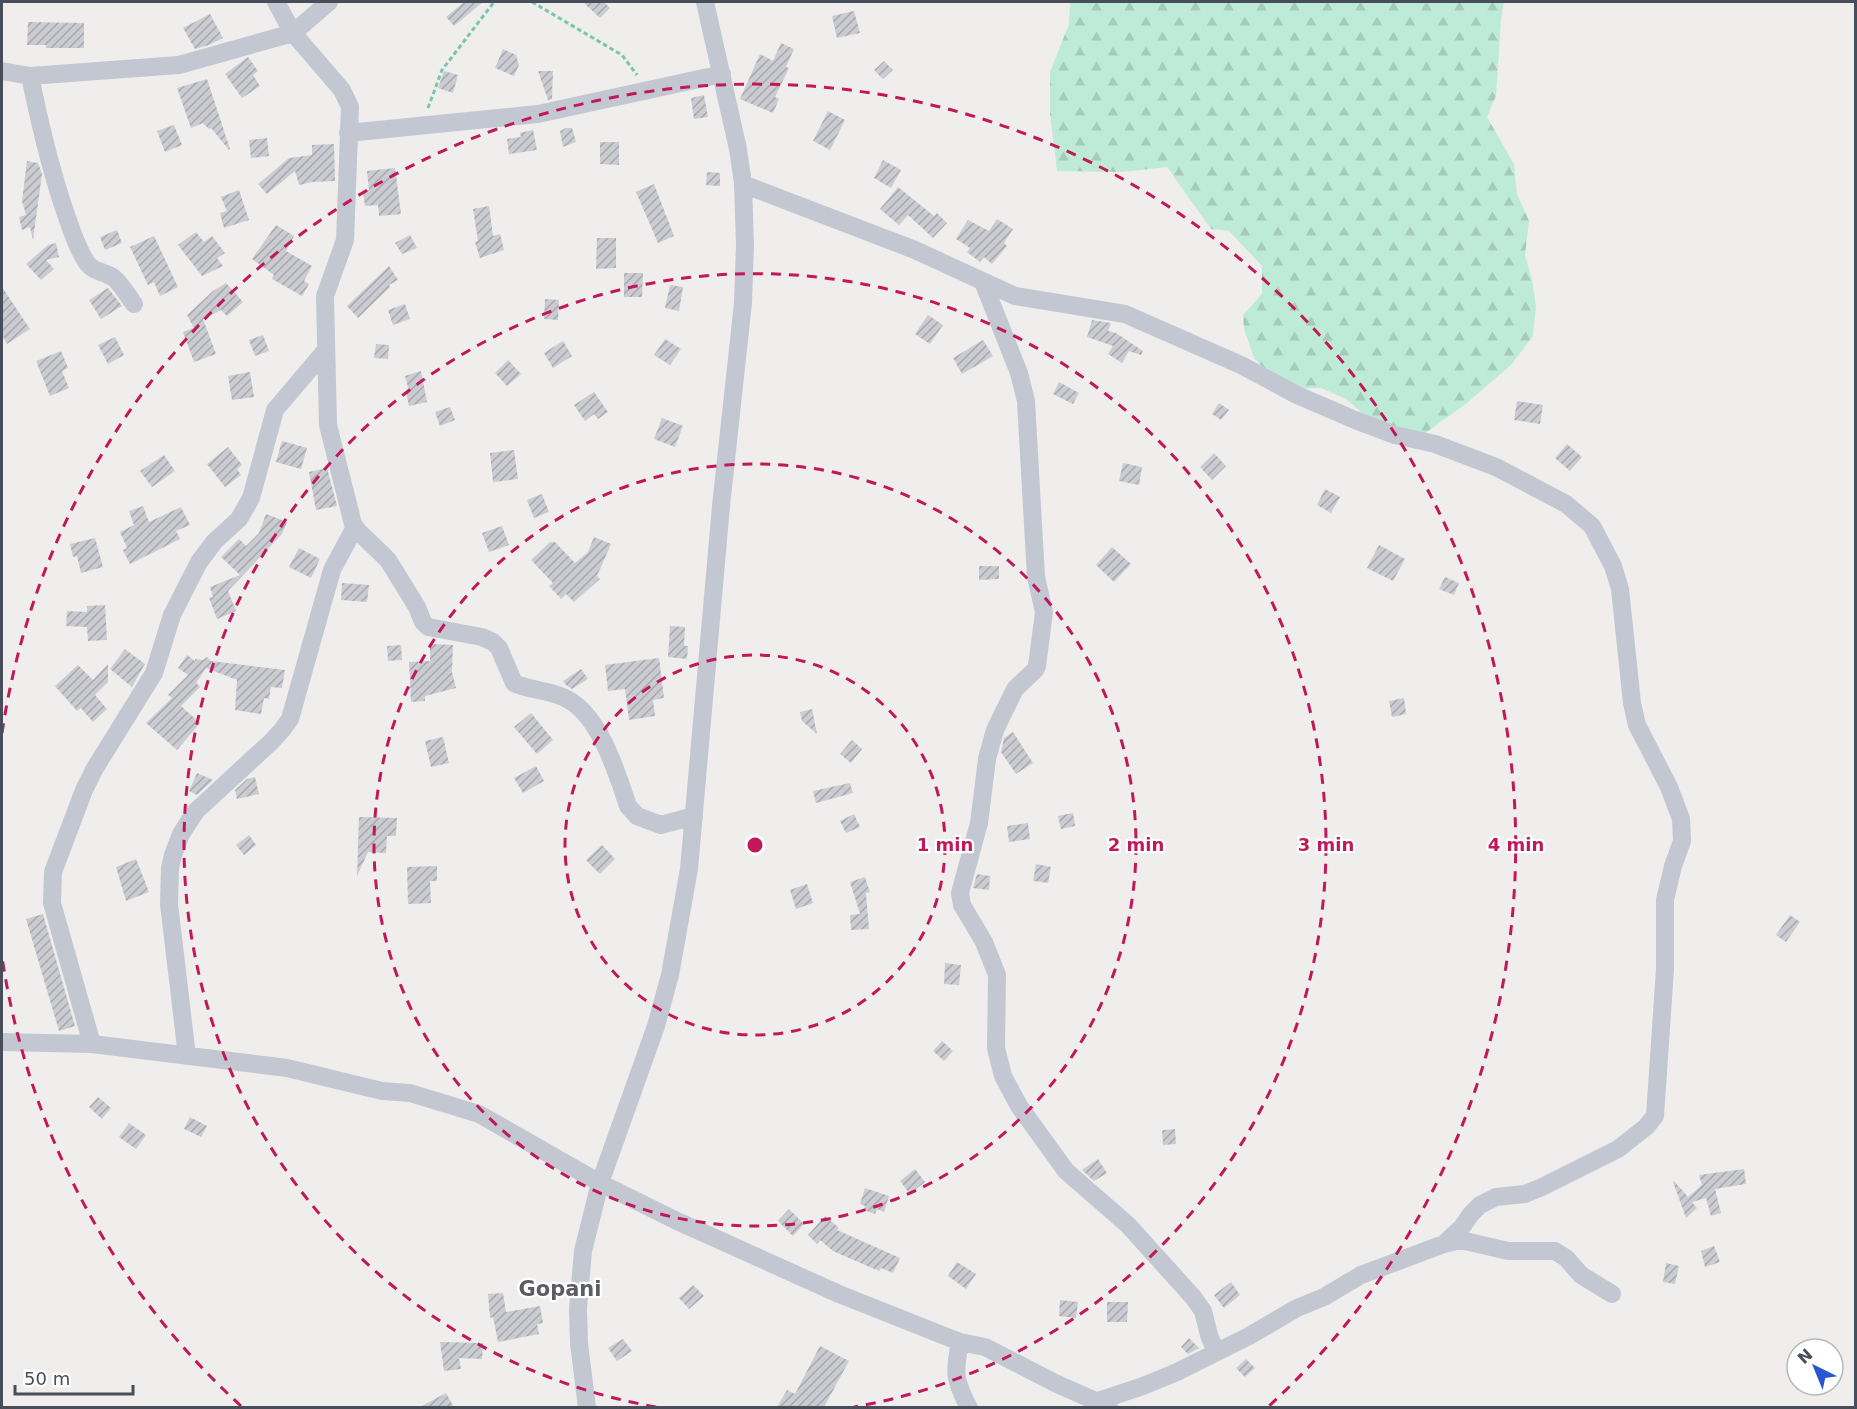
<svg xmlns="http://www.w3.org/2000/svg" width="1857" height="1409" font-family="'DejaVu Sans',sans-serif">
<defs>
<pattern id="forest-firs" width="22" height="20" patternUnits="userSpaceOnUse" patternTransform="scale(1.5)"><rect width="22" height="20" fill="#beebd7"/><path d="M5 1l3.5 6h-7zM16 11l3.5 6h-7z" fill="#a5cbbb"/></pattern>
<pattern id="building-hatch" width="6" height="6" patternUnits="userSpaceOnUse" patternTransform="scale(1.5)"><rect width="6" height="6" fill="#caccd2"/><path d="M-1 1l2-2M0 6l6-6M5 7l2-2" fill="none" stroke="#a6a8ad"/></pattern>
</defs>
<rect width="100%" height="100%" fill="#f0eeed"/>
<path fill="url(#forest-firs)" d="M1070,2H1504L1501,19L1496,96L1487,117L1514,164L1517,194L1529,221L1525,255L1532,280L1536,306L1533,336L1511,365L1467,403L1420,437L1364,415L1346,399L1321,388L1296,389L1274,379L1254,358L1244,329L1243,315L1262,294V266L1229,231L1211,229L1167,167L1122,172L1057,171L1050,114V72L1069,24Z"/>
<path fill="url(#building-hatch)" d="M464,2H483L454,26L446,17Z
M583,2H604L610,8L600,18Z
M854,11L860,33L837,38L832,16Z
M210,14L223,38L209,45L195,49L183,28Z
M28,22L84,23V48H46V45H27Z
M781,43L794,49L786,67L789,68L775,97L779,99L773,113L740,99L760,54L773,61Z
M503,49L516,55L519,65L514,76L495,68Z
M248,57L258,71L253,75L260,86L242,98L225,74Z
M884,61L893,70L883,79L874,70Z
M444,71L458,75L453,93L438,88Z
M538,71H553L552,99L548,100Z
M207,79L230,149L229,150L211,128L209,129L203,123L191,128L177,88Z
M704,95L708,117L694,119L691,98Z
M828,111L845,120L830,150L813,141Z
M174,125L182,145L165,152L157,131Z
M566,128H572L576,142L563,147L560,131Z
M533,130L537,150L509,154L507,139L521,137L520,133Z
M267,138L269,156L251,158L249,140Z
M600,142H619V165L600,164Z
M334,144L335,181L312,182L299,185L295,171L267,194L258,184L289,158L312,155V145Z
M883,160L901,170L891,188L874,178Z
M27,161L38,163L42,174L33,240L30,227L22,230L19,217L26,215L22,201Z
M395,168L401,214L379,216L378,205L365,206L363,191L369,190L367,171Z
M707,172L720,173V186L706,185Z
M654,184L674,236L658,243L636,192Z
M898,187L934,216L937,213L947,223L933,238L908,215L899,225L880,209Z
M239,190L249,220L224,228L220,213L227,211L221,197Z
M489,206L493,236L500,234L504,250L480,258L475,242L478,241L473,209Z
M997,219L1013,229L1004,243L1007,246L992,264L984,257L980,262L967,252L970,248L956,239L968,220L989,231Z
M276,225L294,236L286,251L312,266L304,281L309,284L302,296L272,279L274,275L252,259Z
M117,230L122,243L105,250L100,237Z
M196,232L204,242L212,236L225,253L217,258L223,266L202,276L178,245Z
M410,235L417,248L402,254L395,243Z
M154,236L178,287L160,296L154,282L148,285L130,247Z
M597,238H616V268L596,269Z
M56,243L59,257L46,260L54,269L41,280L26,264L48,245Z
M389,266L398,280L389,285L390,287L358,318L347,306Z
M624,273H643L642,297H624Z
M226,283L243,302L227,316L221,310L203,319L216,354L194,362L183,332L194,328L187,315L213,291Z
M670,285L683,287L679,311L665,308Z
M2,287L30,329L7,344L2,335Z
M108,288L122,306L101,319L89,300Z
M545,299L559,300L558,320L544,319Z
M405,304L410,319L393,325L388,310Z
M928,315L943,325L930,344L915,334Z
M1092,320L1111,323L1108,331L1116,333L1143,351L1141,355L1129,351L1122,363L1108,354L1113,346L1087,337Z
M263,335L269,351L255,356L249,340Z
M115,337L124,355L108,364L98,345Z
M665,339L681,349L670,365L654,355Z
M983,340L993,356L962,374L953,358Z
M563,341L572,356L553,368L544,353Z
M376,344L389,345L388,359L374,358Z
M61,351L68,368L62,371L69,388L50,396L36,361Z
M508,360L521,374L507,386L495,373Z
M421,371L427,402L409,406L406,392L409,391L405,376Z
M250,372L254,397L232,400L228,376Z
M1059,382L1079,393L1073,404L1053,394Z
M594,392L608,412L598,419L594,414L585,421L574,405Z
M1517,401L1543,405L1540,424L1514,420Z
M1219,403L1229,410L1221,420L1212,414Z
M450,407L455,420L440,426L435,412Z
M662,418L683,426L675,447L654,439Z
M282,441L307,448L301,469L276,462Z
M1567,444L1582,457L1570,471L1555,458Z
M228,447L242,465L237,469L241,475L225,487L207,464Z
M514,450L518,479L493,482L490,453Z
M1214,453L1226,466L1212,480L1200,467Z
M164,455L175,471L152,487L140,471Z
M1123,463L1142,467L1139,485L1119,481Z
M327,468L337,506L316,510L309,472Z
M1325,489L1340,497L1331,513L1317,505Z
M542,494L549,512L534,518L527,500Z
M143,506L149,522L181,507L190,525L176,531L180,539L130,564L123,550L127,548L120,532L134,525L129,511Z
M266,514L287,522L282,534L228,591L236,611L217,619L209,598L213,597L210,587L240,575L221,557L239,539L246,546L259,533Z
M502,526L509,545L489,552L482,533Z
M594,537L611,544L597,576L600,579L574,602L566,594L561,599L549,586L553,583L531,560L550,542H555L575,563L588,552Z
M95,538L103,567L81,573L77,556L73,557L70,544Z
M1379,545L1405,559L1393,581L1367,568Z
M1112,547L1131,564L1114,582L1096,565Z
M299,548L320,559L311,578L289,567Z
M979,566H999V579L979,580Z
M1445,577L1459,583L1454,595L1439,589Z
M342,583L369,585L367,602L341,600Z
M105,605L107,640L88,641L87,627L66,626L67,611L87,612V606Z
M670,626L685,627L684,646H688L687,659L668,657Z
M430,644L453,645L452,672L456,688L425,696V701L411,702L409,662L430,661Z
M401,645L402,660L388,661L387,646Z
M125,649L145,664L132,687L110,669Z
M187,655L195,661V659L203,660L207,657L211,661L285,670L282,688L271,687L269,699L264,698L261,714L235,710L237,680L206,668L196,683L200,687L181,706L200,723L177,750L146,723L172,698L168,695L188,675L178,668Z
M659,658L664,698L653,700L655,716L629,720L625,689L608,691L605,665Z
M108,664V682L95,695L107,709L93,722L81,708L77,711L55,686L78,665L93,680Z
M581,669L588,679L572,689L567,686L563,681Z
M1404,698L1406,714L1392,717L1389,701Z
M812,709L817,734L802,721L800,712Z
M531,713L553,740L537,754L514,727Z
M1013,732L1033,763L1016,774L1001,752L1004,738Z
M443,737L449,763L431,767L425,741Z
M852,740L862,749L851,763L840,754Z
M536,766L544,781L523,793L514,778Z
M197,773L213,780L197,795L189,791Z
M255,777L259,794L237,799L235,790L247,779Z
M850,783L853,793L816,803L813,791Z
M1073,813L1075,826L1061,829L1058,816Z
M854,814L860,827L846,833L840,821Z
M359,817L397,818L396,836H387L386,853L368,852L357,876Z
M1028,823L1030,839L1009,842L1007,826Z
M249,835L256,845L244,855L236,845Z
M602,845L615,859L600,874L586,860Z
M136,859L149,892L126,901L116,867Z
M1036,864L1051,867L1048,883L1033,881Z
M437,866V881H430L431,903L408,904L407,867Z
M977,874L990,876L989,890L973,888Z
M865,877L870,892L866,893L869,929L851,930L850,915L860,914L850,882Z
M807,884L813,903L796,909L790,890Z
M43,914L75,1026L59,1031L26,919Z
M1790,915L1800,922L1786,942L1776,935Z
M945,963L961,965L959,985L944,984Z
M942,1041L953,1051L944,1061L933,1051Z
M98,1097L111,1108L102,1119L89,1107Z
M190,1117L207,1126L201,1137L184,1129Z
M129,1123L146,1135L136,1149L119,1137Z
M1175,1129L1176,1144L1163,1145L1162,1130Z
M1098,1159L1107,1173L1094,1181L1082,1170Z
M915,1169L925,1182L910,1194L900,1181Z
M1744,1169L1746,1184L1715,1189L1721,1213L1711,1216L1706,1198L1692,1202L1697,1208L1686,1218L1681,1204L1679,1205L1681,1204L1673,1182L1674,1181L1688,1197L1702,1185L1699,1175Z
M865,1188L889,1196L884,1212L877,1209L875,1214L864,1210L865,1206L860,1204Z
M789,1209L804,1224L793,1236L778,1221Z
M825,1216L839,1228L837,1230L900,1258L893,1273L881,1268L879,1271L833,1251L820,1240L817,1244L808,1235Z
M1714,1246L1720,1262L1705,1267L1701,1251Z
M957,1262L976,1274L966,1289L948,1276Z
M1666,1263L1679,1266L1675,1284L1663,1282Z
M1231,1282L1240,1295L1224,1308L1214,1295Z
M693,1285L704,1296L689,1309L679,1298Z
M503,1293L506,1312L540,1306L543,1323L537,1324L539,1334L498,1342L493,1317L490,1318L488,1294Z
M1060,1300L1078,1302L1076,1318L1059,1316Z
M1107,1302H1128L1127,1322H1107Z
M1189,1338L1199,1348L1188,1354L1181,1347Z
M623,1339L632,1351L617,1361L608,1348Z
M440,1342L483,1343L482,1359L459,1358L461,1369L444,1371Z
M820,1346L849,1361L824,1407H777L787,1390L795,1394Z
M1246,1359L1255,1368L1245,1377L1236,1368Z
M446,1393L454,1407H420Z"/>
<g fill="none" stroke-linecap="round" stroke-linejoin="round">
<path stroke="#79c6ac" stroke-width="3" stroke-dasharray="4.5 3" stroke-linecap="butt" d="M532,2L622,55L637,75
M428,108L442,70L494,2"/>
<path stroke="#c2c7d2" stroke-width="18" d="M276,2L293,33L342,90L350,107L345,240L325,296L328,425L353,524L358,531L388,560L417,607L423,622L428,627L482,637L493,642L499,648L514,683C531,691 551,690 567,699C600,716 617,773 628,806L637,816L661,825L694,816
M2,71L30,76L179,65L293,33L329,2
M30,76C40,125 51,173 68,220C73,234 78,250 87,263C94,273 105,271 114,278C122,285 128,296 134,304
M348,133L538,114L722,74
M743,184L915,250L1015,296L1125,314L1241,365L1297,395L1355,420L1395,435L1435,444L1496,467L1566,504L1592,526L1613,566L1620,589L1632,703L1637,725L1669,787L1681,819L1682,841L1673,866L1665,900V969L1655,1116L1646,1127L1618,1149L1542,1187L1525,1194L1496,1197L1480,1205L1471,1214L1462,1227L1444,1244
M983,282L1019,373L1026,401L1036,577L1044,612L1037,666L1035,670L1015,689L995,730L987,759L979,823L960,893L962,905L984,942L997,975L996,1048L1003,1076L1019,1106L1066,1171L1128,1225L1193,1297L1203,1311L1209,1335L1216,1352
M2,1042L92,1044L287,1068L382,1091L410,1093L479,1114L600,1183L677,1221L839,1294L960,1342C954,1373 954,1379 969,1408
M92,1044L52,903L53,872L84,790L95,768L154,673L172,615L199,562L214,542L239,519L251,498L275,410L325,351
M187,1056L169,904L170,868L173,855L181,834L196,811L271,742L282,730L290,719L332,570L355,527
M960,1342L985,1347L1055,1383L1109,1407
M1098,1401L1143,1386L1177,1372L1249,1336L1297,1308L1324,1297L1361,1275L1444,1244L1461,1240L1508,1251H1555L1566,1258L1581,1275L1612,1294
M587,1408L579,1343L578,1309L583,1251L600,1183L656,1026L670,975L689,869L721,506L743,303L745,245L743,184L738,149L705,2"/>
</g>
<g fill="none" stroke="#c2185b" stroke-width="3" stroke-dasharray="10 8">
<circle cx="755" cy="845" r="190"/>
<circle cx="755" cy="845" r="381"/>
<path d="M656 1407A571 571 0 1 1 854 1407"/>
<path d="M241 1406A761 761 0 0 1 2 957M2 733A761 761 0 1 1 1269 1406"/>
</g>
<g text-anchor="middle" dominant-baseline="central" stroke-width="4.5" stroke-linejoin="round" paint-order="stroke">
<g font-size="21" font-weight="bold" fill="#5b5d62" stroke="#fff">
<text x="560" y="1289">Gopani</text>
</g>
</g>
<circle cx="755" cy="845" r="9" fill="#c2185b" stroke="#fff" stroke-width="3"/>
<g font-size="18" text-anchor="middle" font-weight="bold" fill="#c2185b" stroke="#fff" stroke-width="4.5" stroke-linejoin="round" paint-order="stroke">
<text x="945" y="851">1 min</text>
<text x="1136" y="851">2 min</text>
<text x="1326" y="851">3 min</text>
<text x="1516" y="851">4 min</text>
</g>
<rect width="1857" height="1409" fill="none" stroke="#474e59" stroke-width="6"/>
<g transform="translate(1815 1367) rotate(317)"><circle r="28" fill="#ffffff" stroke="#b5b8bd" stroke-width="1.5"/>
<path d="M0-4.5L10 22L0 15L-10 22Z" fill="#2656d1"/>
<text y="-9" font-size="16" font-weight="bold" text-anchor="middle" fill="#474e59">N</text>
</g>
<path d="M15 1385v9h118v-9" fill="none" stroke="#474e59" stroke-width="3"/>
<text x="24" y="1385" font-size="18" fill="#474e59" stroke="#ffffff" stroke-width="4.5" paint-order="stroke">50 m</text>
</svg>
